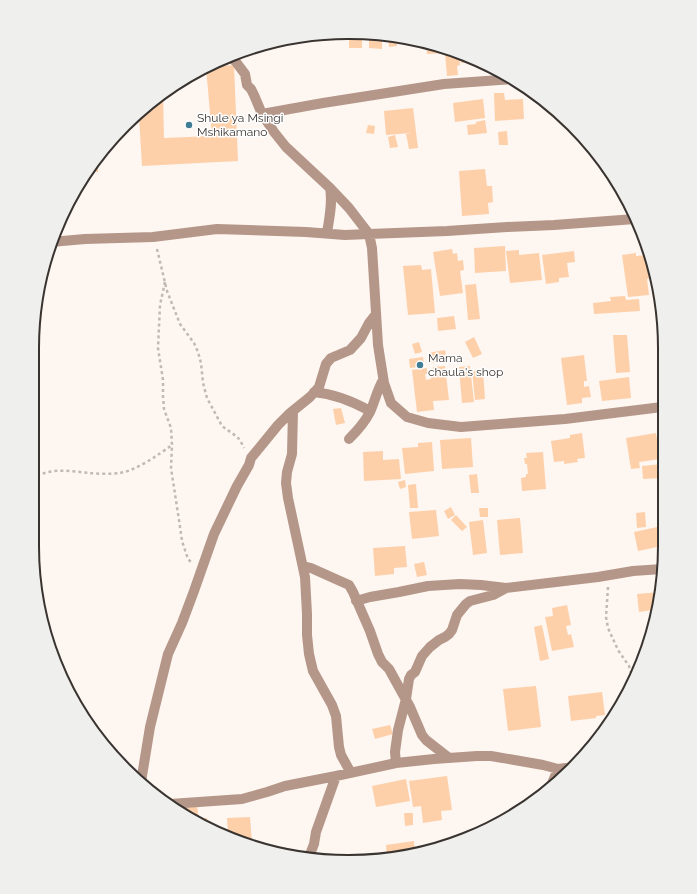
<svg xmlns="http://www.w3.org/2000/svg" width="697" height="894" font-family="Raleway,sans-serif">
<rect width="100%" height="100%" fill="#fef6f1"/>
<path fill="#fed0aa" d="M349,32L382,35V49L369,48V35H362V48H349Z
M332,34V39L306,41V36Z
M388,36L396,37L397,46L389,47Z
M426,43L459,53L460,65L457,66L458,75L447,76L445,53L427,54Z
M461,53L470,56L481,62L461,63Z
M234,65L238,161L142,166L139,117L163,95L164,138L212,136L206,67H208Z
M494,93H504L505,100L523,99L524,119L495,121Z
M483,99L485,118L455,122L453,103Z
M413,108L418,148L409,149L406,134L411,133L386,135L384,111Z
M485,120L487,133L468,135L467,125L476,124V122Z
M368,125L375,126L374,134L366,133Z
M507,131L508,145H499L498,132Z
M395,135L398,147L390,148L388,137Z
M98,161V172H89L94,162Z
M485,169L487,186H492L493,202L488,203L489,214L462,216L459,171Z
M505,246L506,271L475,273L474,248Z
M452,249L453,254L457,253L458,261L463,260L464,270L460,271L463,293L440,296L433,252Z
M519,250V255L539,253L542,280L510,283L506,251Z
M574,251L575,262L567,263L569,277L559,278V282L546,284L542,255Z
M636,253V256L647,255L651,278L647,279L649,295L628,297L622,255Z
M421,265L422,270L431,269L435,313L408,315L403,266Z
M476,284L480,319L468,320L465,285Z
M625,296L626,300L639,299L640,311L594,314L593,303L611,301L610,297Z
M454,316L456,329L438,331L437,318Z
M613,335H627L630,372L616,373Z
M474,337L482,354L473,358L465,342Z
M419,342L422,352L415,354L412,344Z
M445,350L447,360L429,363L428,353Z
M584,355L587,381H584V387L589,386L591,397L582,398V403L567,405L561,358Z
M423,357L424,366L410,368L409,359Z
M445,366L449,400L433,401L434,410L417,412L412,370L427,368V374H425L426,380L431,379L430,374H434L433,367Z
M470,366L474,402L462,403L459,367Z
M483,370L485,399L475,400L472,371Z
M629,377L631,398L602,401L599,381Z
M341,408L345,423L336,425L333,409Z
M582,433L585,458L577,459L578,462L564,464V461L554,462L551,441L570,438V435Z
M656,433L660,459L639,462L640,468L631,469L626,438Z
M471,438L473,467L442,469L440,440Z
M432,442L434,471L405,474L402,448L418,447V443Z
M383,451V460L399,459L401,479L364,481L363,452Z
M543,452L546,489L522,491L521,478L526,477V474H528L527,464H525L524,458H527L526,453Z
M662,464V478L643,479L642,466Z
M477,474L479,493H471L469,475Z
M405,480L406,487L400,489L398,482Z
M416,484L418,508H410L408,485Z
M451,507L455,515L448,519L444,511Z
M479,508H488V517H480Z
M436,510L439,536L412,539L409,512Z
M645,512L646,527L637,528L636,513Z
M456,515L467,527L462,531L451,520Z
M520,518L523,553L500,555L497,520Z
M483,520L487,553L473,555L469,522Z
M662,526V546L638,551L634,532Z
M405,546L407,567L394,568V574L375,576L373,548Z
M424,562L427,575L417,577L414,564Z
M661,592L653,625L652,610L639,612L637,594Z
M567,605L571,625L566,626L568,635L571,634L574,647L552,651L545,617L553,616L552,608Z
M542,625L549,659L540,661L534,627Z
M536,686L541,727L508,731L503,689Z
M602,692L605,715L596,716V718L571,721L568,696Z
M390,725L393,734L375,739L372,729Z
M447,776L452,810L441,811L442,820L423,823L421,806L413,807L409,781Z
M406,779L410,801L376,807L372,786Z
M172,805L197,806L199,819L207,818L209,827L190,820Z
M404,813H413V825L405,826Z
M250,817L252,843L228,834L227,818Z
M414,841L415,852L387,858L386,845Z"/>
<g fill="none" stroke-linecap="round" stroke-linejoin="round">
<path stroke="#c0b9b5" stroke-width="2.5" stroke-dasharray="3 3" stroke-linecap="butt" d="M157,249L167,291L180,324L194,343L198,352L201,363L203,383L207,398L222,426L236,436L240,440L244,448
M165,282L160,305L158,348L163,380V396L164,409L171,428L172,445L171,468L179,520L182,541L188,559L191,562
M32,479C49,467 70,471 89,473C98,474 112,474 120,473C137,470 158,455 172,445
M608,587L606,617L608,628L618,650L629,666L633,679"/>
<path stroke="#b5978a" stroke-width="10" d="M229,56L236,62L245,74L247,85L251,89L254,95L262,114L274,132L286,147L330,188L349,208L369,234L372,248L378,345L384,383L391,403L407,417L428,423L461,427L565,419L662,407
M262,114L323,103L412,89L444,84L512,79
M327,233C329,219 333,203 330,188
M51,242L85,239L153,237L217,229L306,232L345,235L369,234L447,231L507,227L554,225L635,219
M314,392C335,394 352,401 370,411
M293,411L292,454L287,472L286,483L288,498L305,577L307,614V635L309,654L313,671L332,705L336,716L339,747L341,755L351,773
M349,439C357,431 365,422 370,412C375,401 377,390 383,380
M303,566L311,568L349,585L353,592L370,631L378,654L382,662L389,669L410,707L422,735L426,740L449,758
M356,601L370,597L399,592L428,586L460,584L481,585L506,588L598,577L633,571L662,569
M396,763L395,752L398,730L406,699L409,679L411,675L415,672L422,656L430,647L439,640L445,637L449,634L452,630L457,615L466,604L470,601L493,595L506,588
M141,782L150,727L168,654L182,623L194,591L214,534L237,486L249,465L251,458L278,425L289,414L310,397L319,387L326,364L331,358L350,350L361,338L369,323L376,314
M551,786L558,769
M170,804L242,799L267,792L285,786L336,776L396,763L434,759L477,756H491L543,765L558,769L574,767
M309,857L314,844L316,832L336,776"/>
</g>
<g fill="#407c93" stroke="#fff" stroke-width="1.5">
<circle cx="189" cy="125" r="4"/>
<circle cx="420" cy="365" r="4"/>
</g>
<g text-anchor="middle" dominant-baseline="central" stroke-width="3" stroke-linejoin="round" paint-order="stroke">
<g font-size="12" fill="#393430" stroke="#fff" text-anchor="start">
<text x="197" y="118">Shule ya Msingi<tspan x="197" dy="14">Mshikamano</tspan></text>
<text x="428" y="358">Mama<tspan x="428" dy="14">chaula's shop</tspan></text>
</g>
</g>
<path d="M0 0H697V894H0ZM348 39H349A309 309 0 0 1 658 348V546A309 309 0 0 1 349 855H348A309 309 0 0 1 39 546V348A309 309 0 0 1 348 39Z" fill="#efefee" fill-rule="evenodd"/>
<path fill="none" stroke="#393430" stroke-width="2" d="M348 39H349A309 309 0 0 1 658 348V546A309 309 0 0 1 349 855H348A309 309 0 0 1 39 546V348A309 309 0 0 1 348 39Z"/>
</svg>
